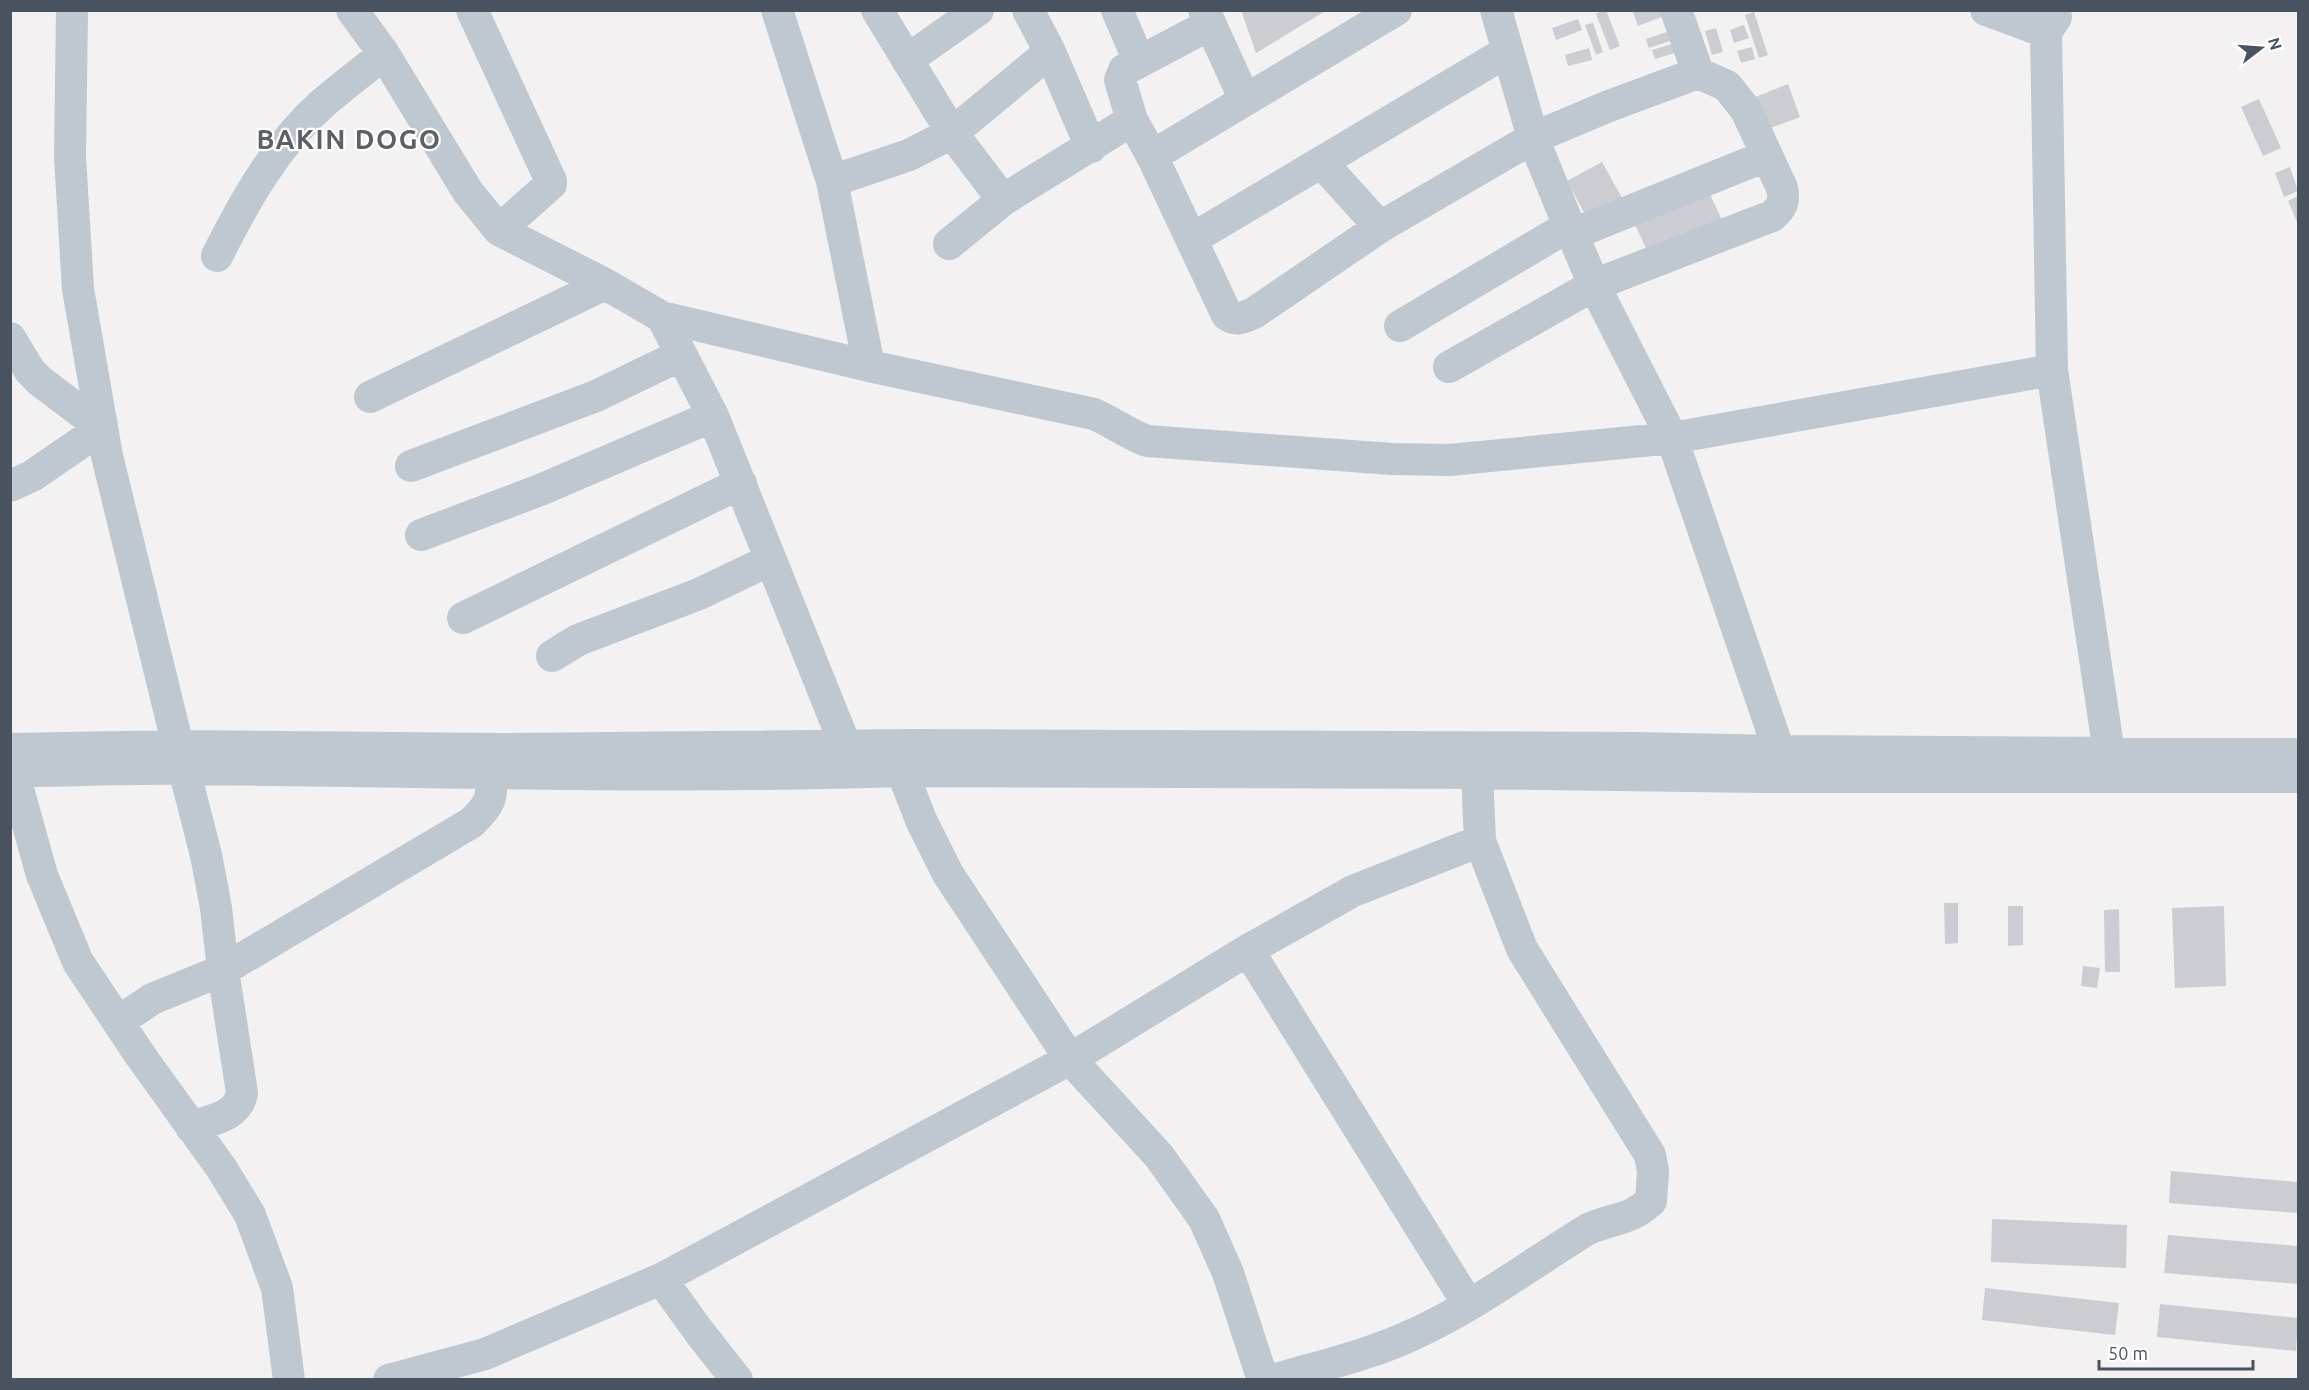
<svg xmlns="http://www.w3.org/2000/svg" width="2309" height="1390" font-family="Ubuntu,sans-serif">
<rect width="100%" height="100%" fill="#f3f1f1"/>
<path fill="#cbcdd3" d="M1241,10H1327L1256,53Z
M1604,10H1606L1620,46L1610,50L1596,14Z
M1632,10H1662L1664,16L1638,26Z
M1754,12L1768,55L1759,58L1745,15Z
M1578,19L1582,30L1556,40L1552,28Z
M1593,23L1603,52L1596,55L1585,25Z
M1744,25L1749,38L1734,43L1730,30Z
M1716,28L1723,52L1712,55L1705,31Z
M1670,31L1673,40L1649,48L1646,39Z
M1675,43L1678,52L1655,59L1652,50Z
M1752,47L1755,59L1741,63L1737,51Z
M1589,48L1592,60L1568,66L1565,55Z
M1788,84L1800,117L1765,130L1753,98Z
M2259,99L2281,148L2263,156L2241,107Z
M1602,162L1622,198L1587,218L1567,181Z
M2290,167L2298,191L2284,197L2275,173Z
M1707,188L1723,222L1649,255L1633,220Z
M2298,196V222H2297L2288,201Z
M1944,903H1958V943L1945,944Z
M2008,906H2023V945L2008,946Z
M2224,906L2226,986L2175,988L2172,908Z
M2119,909L2120,972H2105L2104,910Z
M2083,966L2100,968L2097,988L2081,986Z
M2171,1171L2298,1182V1213L2169,1203Z
M1992,1219L2127,1225L2126,1268L1991,1262Z
M2168,1235L2298,1246V1284L2164,1273Z
M1985,1288L2119,1303L2115,1335L1982,1320Z
M2160,1304L2298,1318L2296,1351L2157,1337Z"/>
<g fill="none" stroke-linecap="round" stroke-linejoin="round">
<path stroke="#bfc7d0" stroke-width="32" d="M72,10L70,157L78,289L107,456L178,746
M352,10L384,54L468,192L499,230L605,284L662,317L713,416L846,747
M472,10L551,181V184L499,230
M777,10L832,181L869,366
M877,10L952,133L1003,200
M1028,10L1050,52L1091,147
M1117,10L1139,61
M1204,10L1245,100
M1496,10L1533,138L1569,226L1594,285L1672,438L1779,751
M1676,10L1698,73
M1986,10L2046,32L2056,17
M2044,10L2046,32L2052,370L2109,753
M1209,25L1124,70L1120,80L1132,120L1152,156L1227,315C1237,322 1244,317 1254,313L1380,227L1533,138L1609,106L1698,73L1727,86L1746,110L1782,188C1785,202 1782,207 1772,216L1594,285L1449,367
M907,60L978,10
M1152,156L1396,10
M1322,163L1380,227
M832,181L909,155L952,133L1050,52
M1573,234L1766,156
M1192,239L1508,51
M949,244L1003,200L1132,120
M217,256C245,200 276,145 323,103C343,86 364,70 384,54
M662,317L869,366L1094,414C1112,422 1128,434 1147,441L1392,459L1450,460L1672,438L2052,370
M1400,326L1569,226
M10,338L30,371L40,381L102,428L32,476L10,486
M370,397L605,284
M411,466L596,396L681,355
M421,535L540,490L713,416
M463,618L741,483
M552,656L578,640L699,594L770,560
M10,749L178,746L503,749L914,745L1637,748L1779,751L2298,754
M184,769L206,855L216,908L223,970L242,1093C238,1117 211,1120 191,1127
M10,771C69,771 128,768 187,769C425,771 664,779 902,771L1477,773L1763,777H2298
M13,771L42,875L78,962L140,1055L222,1169L250,1215L277,1288L289,1380
M902,771L921,820L948,874L1070,1059L1159,1156L1204,1219L1228,1273L1263,1380
M1248,950L1468,1304
M118,1022L152,999L223,970L471,823C490,805 493,799 491,772
M661,1279L700,1333L737,1380
M389,1380L485,1354L661,1279L1070,1059L1248,950L1353,891L1480,841L1477,773
M1273,1380C1320,1366 1370,1355 1414,1334C1472,1308 1533,1263 1588,1229C1613,1218 1629,1221 1651,1201L1653,1171L1650,1155L1522,949L1480,841"/>
</g>
<g text-anchor="middle" dominant-baseline="central" stroke-width="4.5" stroke-linejoin="round" paint-order="stroke">
<g font-size="27" font-weight="bold" letter-spacing="1.5" fill="#5d6066" stroke="#fff">
<text x="349" y="139">BAKIN DOGO</text>
</g>
</g>
<rect width="2309" height="1390" fill="none" stroke="#49525f" stroke-width="24"/>
<g transform="translate(2261 48) rotate(73)" stroke="#ffffff" stroke-width="4.5" paint-order="stroke">
<path d="M0-4.5L10 22L0 15L-10 22Z" fill="#49525f"/>
<text y="-9" font-size="16" font-weight="bold" text-anchor="middle" fill="#49525f">N</text>
</g>
<path d="M2099 1360v9h154v-9" fill="none" stroke="#49525f" stroke-width="3"/>
<text x="2108" y="1360" font-size="18" fill="#49525f" stroke="#ffffff" stroke-width="4.5" paint-order="stroke">50 m</text>
</svg>
